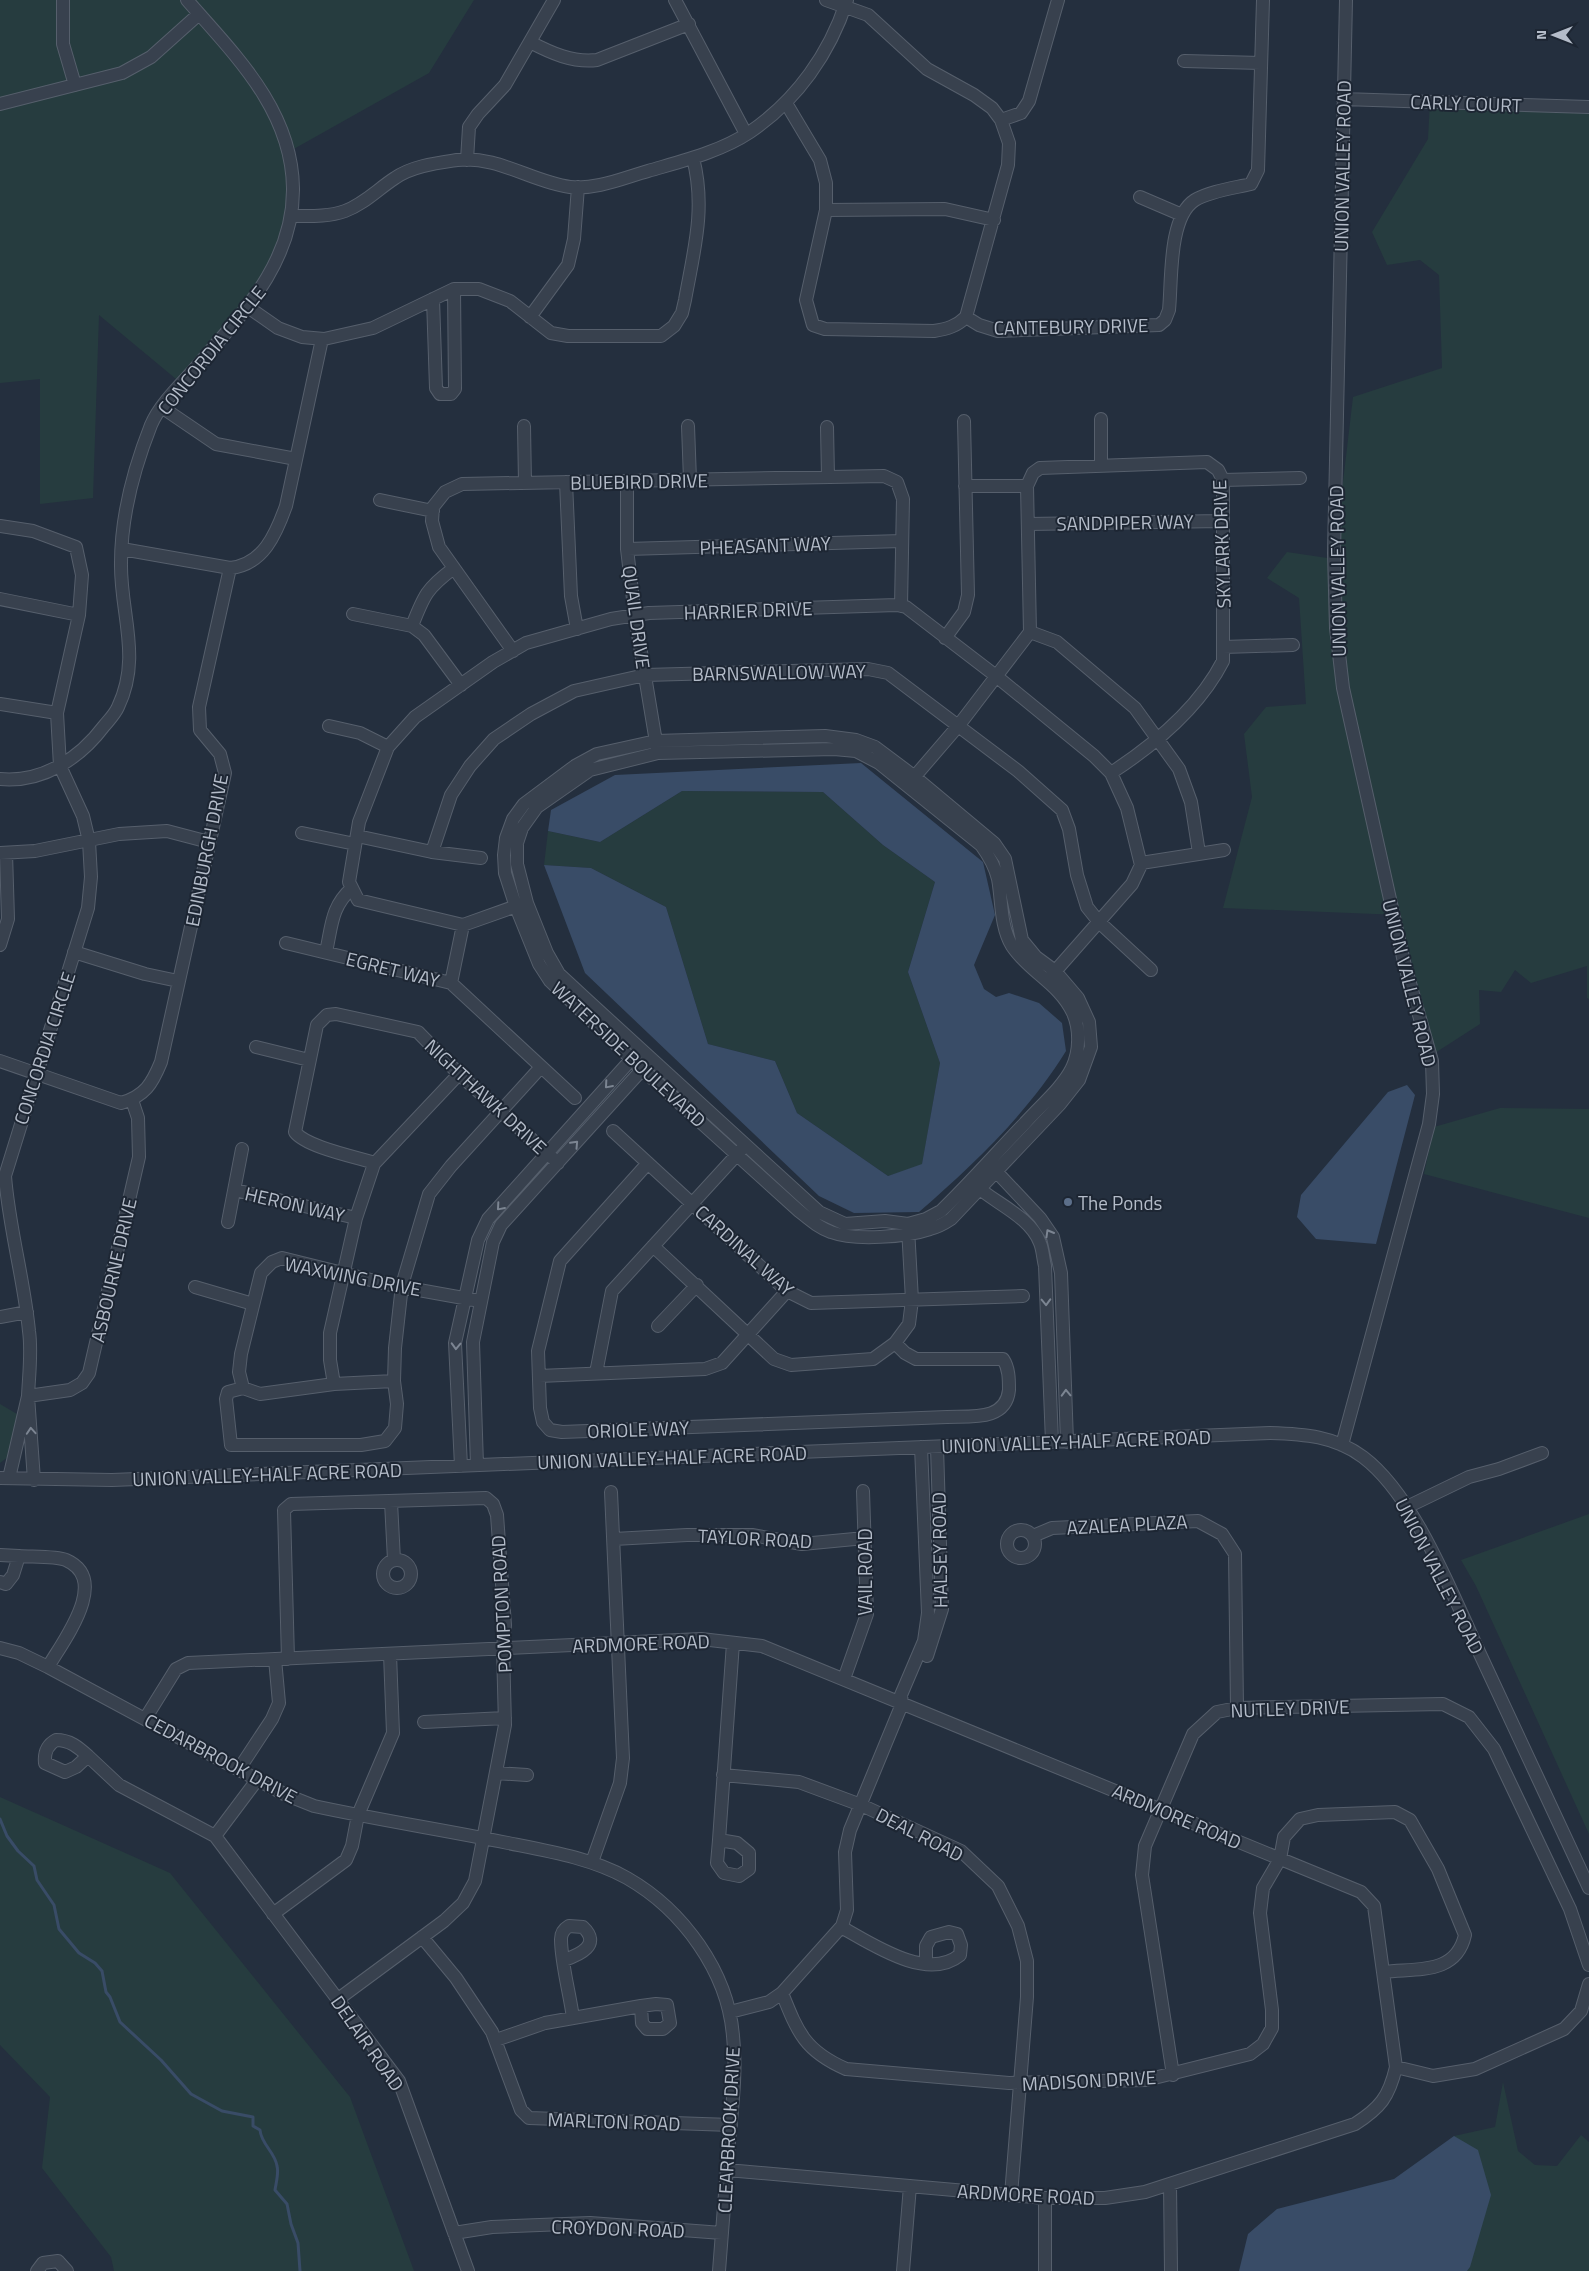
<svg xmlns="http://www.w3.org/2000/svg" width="1589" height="2271" font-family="'Titillium Web',sans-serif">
<rect width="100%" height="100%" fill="#242f3e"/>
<path fill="#263c3f" d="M0,0H474L429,73L292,150L289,239L208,356L182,384L99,315L93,498L40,504V379L0,383Z
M1430,100H1589V999L1587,998V966L1531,983L1515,970L1501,992L1479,990L1480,1024L1435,1053L1400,915L1223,908L1252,797L1244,734L1266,707L1306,704L1299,598L1267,578L1287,552L1334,559L1353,397L1442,368L1439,275L1420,260L1387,265L1372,232L1428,139Z
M682,791L823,792L883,845L935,882L908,972L940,1063L922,1165L888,1176L797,1113L775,1061L708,1044L666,907L591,868L544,865L548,831L600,842Z
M1500,1108L1589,1109V1218L1424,1174L1434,1127Z
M0,1404L17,1414L8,1457L0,1463Z
M1589,1514V1834L1476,1586L1461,1560Z
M0,1797L170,1873L350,2097L414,2271H114L111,2257L42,2168L50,2097L0,2045Z
M1503,2082L1518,2151L1535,2165L1557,2166L1581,2135L1589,2142V2271H1467L1470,2267L1454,2136L1495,2127Z"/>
<path fill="#394c67" d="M861,763L983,862L995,915L974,965L984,989L996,997L1009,993L1039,1003L1062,1023L1066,1051C1027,1114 974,1164 919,1212L854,1213L819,1196L585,973L544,865L591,868L666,907L708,1044L775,1061L797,1113L888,1176L922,1164L940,1063L908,972L935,882L883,845L823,792L682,791L600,842L548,831L551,810L615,775Z
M1407,1085L1415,1095L1376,1244L1316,1239L1297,1217L1301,1195L1388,1092Z
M1454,2136L1478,2150L1491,2195L1470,2267L1467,2271H1239L1248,2234L1277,2209L1394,2179Z"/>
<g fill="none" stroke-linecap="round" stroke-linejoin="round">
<path stroke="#394c67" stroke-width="3" d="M0,1819L7,1836L18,1851L34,1866L37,1880L54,1905L59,1929L79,1953L95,1963L102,1971L106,1992L110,1997L120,2022L161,2060L191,2094L222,2111L253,2117V2126L260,2130C261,2144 275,2152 277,2166C279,2173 276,2183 275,2190L287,2204L291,2224L298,2243L300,2271"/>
<g stroke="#565f6c" stroke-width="14">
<path id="minor" d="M63,0V44L75,85
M675,0L746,134
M530,42C551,53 573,63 597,60L689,24
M1184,61L1261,63
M1343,99L1589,107
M786,103L820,160L826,183V210L806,300L813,325L825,329L934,331C947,329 957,326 966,317L1008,165L1009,143L1001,120L992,108L974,95L927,69L868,15L826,0
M0,104L122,73L151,57L199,14
M1001,120L1021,113L1029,101L1058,0
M467,160L469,127L478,114L505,85L554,0
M1140,197L1182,215
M826,210L945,209L994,220
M292,216C310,216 328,217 345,211C364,204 378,189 395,178C412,166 437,163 457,160C497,155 532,182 570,187C596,190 623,178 648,171C682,161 720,152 750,132C797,100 830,53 847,0
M433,299L436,388L440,394H451L455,389L454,289
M248,307L278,328L302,337L324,339L373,328L454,289H479L510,301L551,333L568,336H661L674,326L682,313L685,300C694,250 706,208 693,158
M530,317L568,265L574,239L578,187
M966,317L979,325L998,331L1159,325L1165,320L1169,310C1172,281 1168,217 1195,200C1210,191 1234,188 1251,184L1258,170L1263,0
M163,408L216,444L296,459
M1101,419V465
M524,426L525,483
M688,426L690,480
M827,427L828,477
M1223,480L1300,478
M627,481V549L635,616L657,748
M566,482L571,596L577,629
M965,486H1027
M380,500L433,511
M1028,524L1222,521
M0,526L33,531L76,547L82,575L79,615L57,713L60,766L83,816L89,841L91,877L88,908L5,1176C9,1228 24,1279 29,1331C32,1352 29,1374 28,1396L70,1390L82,1383L89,1373L139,1157L138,1118L132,1100
M122,549L230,568C263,565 276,534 286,506L322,339
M627,549L902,541
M0,599L79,615
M353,614L412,626L424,635L461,685
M412,626C424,595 427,588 454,568
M1030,632L1057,642L1135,708L1179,769L1191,802L1199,853
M945,638L964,612L968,595L964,421
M1223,647L1293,645
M513,651L439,547L432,521L433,507L445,492L462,484L884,476L897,482L903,499L901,606
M0,704L57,713
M329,726L360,733L388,747
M825,736L856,740L875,747L915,777L994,843L1005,859L1022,940L1036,957L1055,971L1078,998L1089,1022L1091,1047L1079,1080L1060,1104L951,1219C945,1223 938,1227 930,1229C906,1237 855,1241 831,1232C819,1228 809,1219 799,1211L642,1069L550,981L539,964L516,907L505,873L504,855L506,838L513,819L524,804L575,766L597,754L656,741Z
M834,749L856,751L879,763L981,845C989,856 995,866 998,879C1002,900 1000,926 1012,946C1029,972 1059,983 1073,1013C1080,1029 1080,1051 1072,1068C1062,1088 1040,1106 1025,1123C997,1152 970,1183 941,1211L926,1219L908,1224L885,1221L845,1224L819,1212L586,999L559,974L547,953L527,903L517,864V843L522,828L537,807L590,770L658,753Z
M0,779C43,783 80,758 104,726C109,720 115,714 118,707C142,657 120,613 121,563C121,517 134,468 151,425C159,406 177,388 191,373C238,318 294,265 293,188C292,110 235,55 187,0
M910,782L959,725L1030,632L1027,486L1033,473L1040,468L1207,462L1218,470L1223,480V661C1199,708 1154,745 1111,773
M302,833L355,844
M357,836L432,852L481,858
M432,852L451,795L470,766L494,739L531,714L574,691L645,675L868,669L888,673L1018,771L1062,810L1069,829L1077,875L1087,907L1099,922L1151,970
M0,853L35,851L119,834L167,831L209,842
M1141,863L1224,850
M463,925L358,900L349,882L359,822L388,747L415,717L493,662L526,643L611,619L649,613L897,605L906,607L996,676L1094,756L1111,773L1127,808L1141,865L1132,884L1051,976
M286,943L451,983L575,1098
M0,945L8,919L6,853
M74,952L145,974L178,981
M326,952C332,925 331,907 352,888
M451,983L463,925L522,904
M256,1047L309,1060
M0,1061L121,1103C145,1096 152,1084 161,1062L225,773L220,754L200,730L199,707L230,568
M613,1131L787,1291L811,1303L1023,1296
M375,1163C356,1157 306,1147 295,1132L317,1025L327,1015L336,1014L418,1032L459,1074L558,1163
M648,1163L560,1261L538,1351L540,1408L543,1422L550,1430L562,1432L947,1417C971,1416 1006,1421 1009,1390C1009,1379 1009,1368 1003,1359H916L905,1353L895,1343
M991,1166L1040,1218L1053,1237L1061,1273L1067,1442
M974,1184C994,1203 1030,1216 1040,1243C1043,1250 1043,1259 1045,1266L1052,1442
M235,1190L356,1218
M228,1222L242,1149
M653,1246L774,1359L791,1365L873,1359L895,1343L909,1324L912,1300L908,1228
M195,1287L253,1304
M0,1317L27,1312
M658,1326L697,1285
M596,1373L612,1291L743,1148
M539,1376L705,1369L722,1363L787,1291
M394,1381L334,1384L260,1394L243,1388L239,1372L241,1354L261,1273L272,1262L282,1258L391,1285L480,1301
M334,1384L330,1360V1333L356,1218L374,1164L459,1074
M243,1388L228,1392L226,1399L231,1445H361L385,1441L395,1428L397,1404L394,1381L395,1348L402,1285L429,1194L451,1166L541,1067
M1342,1445L1429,1124L1433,1094L1432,1061L1404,962L1343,688L1336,628L1334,553L1346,0
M921,1447L928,1613L924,1641L901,1695L902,1704L850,1830L845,1852L847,1910L842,1926L782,1993C798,2033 805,2051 846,2069L1009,2083L1146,2080L1250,2054L1263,2044L1272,2028V2010L1260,1913L1263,1888L1280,1859L1284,1837L1300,1819L1318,1815L1395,1812L1410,1820L1438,1869L1465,1935C1456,1975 1417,1968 1384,1972
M477,1465L473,1342L493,1242L501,1225L648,1063
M461,1466L455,1343L478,1240L488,1219L637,1053
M0,1478L112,1480L1270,1433C1304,1434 1335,1436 1363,1457C1415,1496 1453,1596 1480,1654C1517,1732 1553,1810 1589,1888
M9,1478L28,1396L34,1480
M391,1502L394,1560
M1407,1507L1469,1477L1499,1469L1542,1453
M1007 1544a14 14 0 1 1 28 0a14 14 0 1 1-28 0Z
M1033,1536L1052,1528L1198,1521L1222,1534L1235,1554L1237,1708
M614,1539L687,1535H752L802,1544L865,1538
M0,1555L19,1556L13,1575L6,1584L0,1582
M19,1556C31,1557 56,1556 66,1560C111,1580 63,1641 48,1667
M383 1574a14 14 0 1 1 28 0a14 14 0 1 1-28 0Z
M0,1648L19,1653L48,1667L284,1794L314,1806C379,1820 444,1830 508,1843C548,1851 591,1858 627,1878C683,1910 728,1972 733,2036C737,2071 732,2108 729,2142C726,2185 722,2228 719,2271
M927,1656L942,1609L937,1447
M288,1659L284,1510L291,1504L486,1498L493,1504L497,1515L505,1625L503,1648L505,1725L475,1881L463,1903L444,1921L337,2000
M844,1679L867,1614L863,1491
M145,1719L176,1669L188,1663L701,1639L762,1646L1361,1892L1374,1906L1396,2067C1389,2097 1380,2108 1355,2124L1145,2192L1105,2198H1045L727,2170
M424,1722L505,1718
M56,1740C70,1740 78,1747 88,1756L76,1767L65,1772L45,1763C44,1753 47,1745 56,1740Z
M88,1756L119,1785L215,1836L399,2081L468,2271
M239,1769L272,1719L279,1703L275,1659
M496,1773L527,1775
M723,1775L799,1782L861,1805L961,1851L998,1886L1018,1926L1027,1961V1997L1011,2195
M215,1836L257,1780
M719,1840L733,1643
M719,1840L737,1843L749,1853V1869L739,1876L724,1873L717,1863Z
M592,1862L620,1783L623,1758L611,1492
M273,1914L346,1860L352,1846L358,1815L393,1733L390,1654
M841,1927C872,1944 927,1982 960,1955L961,1945L957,1934L949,1932L931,1937L926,1946V1963
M422,1937L456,1978L492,2032L521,2110L529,2118L731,2125
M564,1960C579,1955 602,1945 583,1927L569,1926C564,1929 561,1933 561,1939C561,1963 570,1994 573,2018
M656,2004L667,2005L670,2023L663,2029H647L642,2023L641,2006Z
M730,2012L769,2002L782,1993
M496,2040L545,2023L641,2006
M1396,2067L1433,2076L1475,2069L1564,2029L1581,2011L1589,1984
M1173,2075L1142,1875L1145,1846L1193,1734L1217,1712L1237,1708L1443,1704L1469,1717L1494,1749L1570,1909L1589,1965
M1170,2184L1171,2271
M1045,2198V2271
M454,2233L492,2227L590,2223L722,2233
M37,2271L43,2263L58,2261L67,2271
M903,2271L910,2186"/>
</g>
<use href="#minor" stroke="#38414e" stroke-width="12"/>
</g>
<defs><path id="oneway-chevron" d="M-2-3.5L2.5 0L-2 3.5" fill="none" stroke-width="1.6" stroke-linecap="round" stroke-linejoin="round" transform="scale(1.25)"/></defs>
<g stroke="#7c8592">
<use href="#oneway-chevron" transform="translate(608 1085) rotate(131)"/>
<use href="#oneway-chevron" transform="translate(575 1144) rotate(-47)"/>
<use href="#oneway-chevron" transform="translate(500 1207) rotate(131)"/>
<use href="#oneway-chevron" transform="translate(1049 1233) rotate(-120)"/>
<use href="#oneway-chevron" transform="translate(1046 1302) rotate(88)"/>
<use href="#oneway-chevron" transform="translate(456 1346) rotate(92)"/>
<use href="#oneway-chevron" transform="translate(1066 1393) rotate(-92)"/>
<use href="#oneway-chevron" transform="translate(31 1431) rotate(-94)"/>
</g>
<circle fill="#5c6f8a" stroke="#1d2633" stroke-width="2" cx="1068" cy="1202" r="5"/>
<g text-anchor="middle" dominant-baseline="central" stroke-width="4" stroke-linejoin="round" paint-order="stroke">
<g font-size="19" fill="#b4bcc9" stroke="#1d2633">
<text transform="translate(1466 103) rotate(2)">CARLY COURT</text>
<text transform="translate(1342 166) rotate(-89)">UNION VALLEY ROAD</text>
<text transform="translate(1071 326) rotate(-1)">CANTEBURY DRIVE</text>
<text transform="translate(211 350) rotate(-51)">CONCORDIA CIRCLE</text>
<text transform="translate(639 481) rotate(-1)">BLUEBIRD DRIVE</text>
<text transform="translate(1125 522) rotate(-1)">SANDPIPER WAY</text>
<text transform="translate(1221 544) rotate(-92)">SKYLARK DRIVE</text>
<text transform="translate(765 545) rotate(-2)">PHEASANT WAY</text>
<text transform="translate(1337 571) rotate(-91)">UNION VALLEY ROAD</text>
<text transform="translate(748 610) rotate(-2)">HARRIER DRIVE</text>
<text transform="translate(637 617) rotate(82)">QUAIL DRIVE</text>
<text transform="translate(779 672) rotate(-1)">BARNSWALLOW WAY</text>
<text transform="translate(206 850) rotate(-79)">EDINBURGH DRIVE</text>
<text transform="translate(393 969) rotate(14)">EGRET WAY</text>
<text transform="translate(1410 983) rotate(76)">UNION VALLEY ROAD</text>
<text transform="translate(44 1048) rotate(-72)">CONCORDIA CIRCLE</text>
<text transform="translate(629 1054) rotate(43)">WATERSIDE BOULEVARD</text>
<text transform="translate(486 1096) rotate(43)">NIGHTHAWK DRIVE</text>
<text transform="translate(295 1204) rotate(13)">HERON WAY</text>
<text transform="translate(745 1250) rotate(42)">CARDINAL WAY</text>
<text transform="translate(113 1270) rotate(-77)">ASBOURNE DRIVE</text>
<text transform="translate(353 1276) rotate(11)">WAXWING DRIVE</text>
<text transform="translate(638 1429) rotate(-2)">ORIOLE WAY</text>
<text transform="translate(1076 1441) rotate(-2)">UNION VALLEY-HALF ACRE ROAD</text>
<text transform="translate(672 1457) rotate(-2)">UNION VALLEY-HALF ACRE ROAD</text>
<text transform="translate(267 1474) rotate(-2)">UNION VALLEY-HALF ACRE ROAD</text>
<text transform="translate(1127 1524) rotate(-3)">AZALEA PLAZA</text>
<text transform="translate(755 1538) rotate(3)">TAYLOR ROAD</text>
<text transform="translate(939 1550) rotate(-91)">HALSEY ROAD</text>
<text transform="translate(864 1572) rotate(-90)">VAIL ROAD</text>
<text transform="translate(1440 1576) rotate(63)">UNION VALLEY ROAD</text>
<text transform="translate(501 1604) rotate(-93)">POMPTON ROAD</text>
<text transform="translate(641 1643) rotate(-2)">ARDMORE ROAD</text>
<text transform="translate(1290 1708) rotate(-2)">NUTLEY DRIVE</text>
<text transform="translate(221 1758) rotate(28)">CEDARBROOK DRIVE</text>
<text transform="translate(1177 1816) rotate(23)">ARDMORE ROAD</text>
<text transform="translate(920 1834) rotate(27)">DEAL ROAD</text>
<text transform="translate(368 2043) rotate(55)">DELAIR ROAD</text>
<text transform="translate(1089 2080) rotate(-3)">MADISON DRIVE</text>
<text transform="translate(614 2121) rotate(2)">MARLTON ROAD</text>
<text transform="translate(728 2130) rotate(-87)">CLEARBROOK DRIVE</text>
<text transform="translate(1026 2194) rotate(3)">ARDMORE ROAD</text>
<text transform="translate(618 2228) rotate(2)">CROYDON ROAD</text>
</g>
<g font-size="19" fill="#b4bcc9" stroke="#1d2633" text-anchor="start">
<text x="1078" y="1202">The Ponds</text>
</g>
</g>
<g transform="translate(1554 35) rotate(270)" stroke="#1d2633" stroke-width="4" paint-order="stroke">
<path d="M0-4L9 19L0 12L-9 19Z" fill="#b4bcc9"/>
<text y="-8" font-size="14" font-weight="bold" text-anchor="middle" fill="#b4bcc9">N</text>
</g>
</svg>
